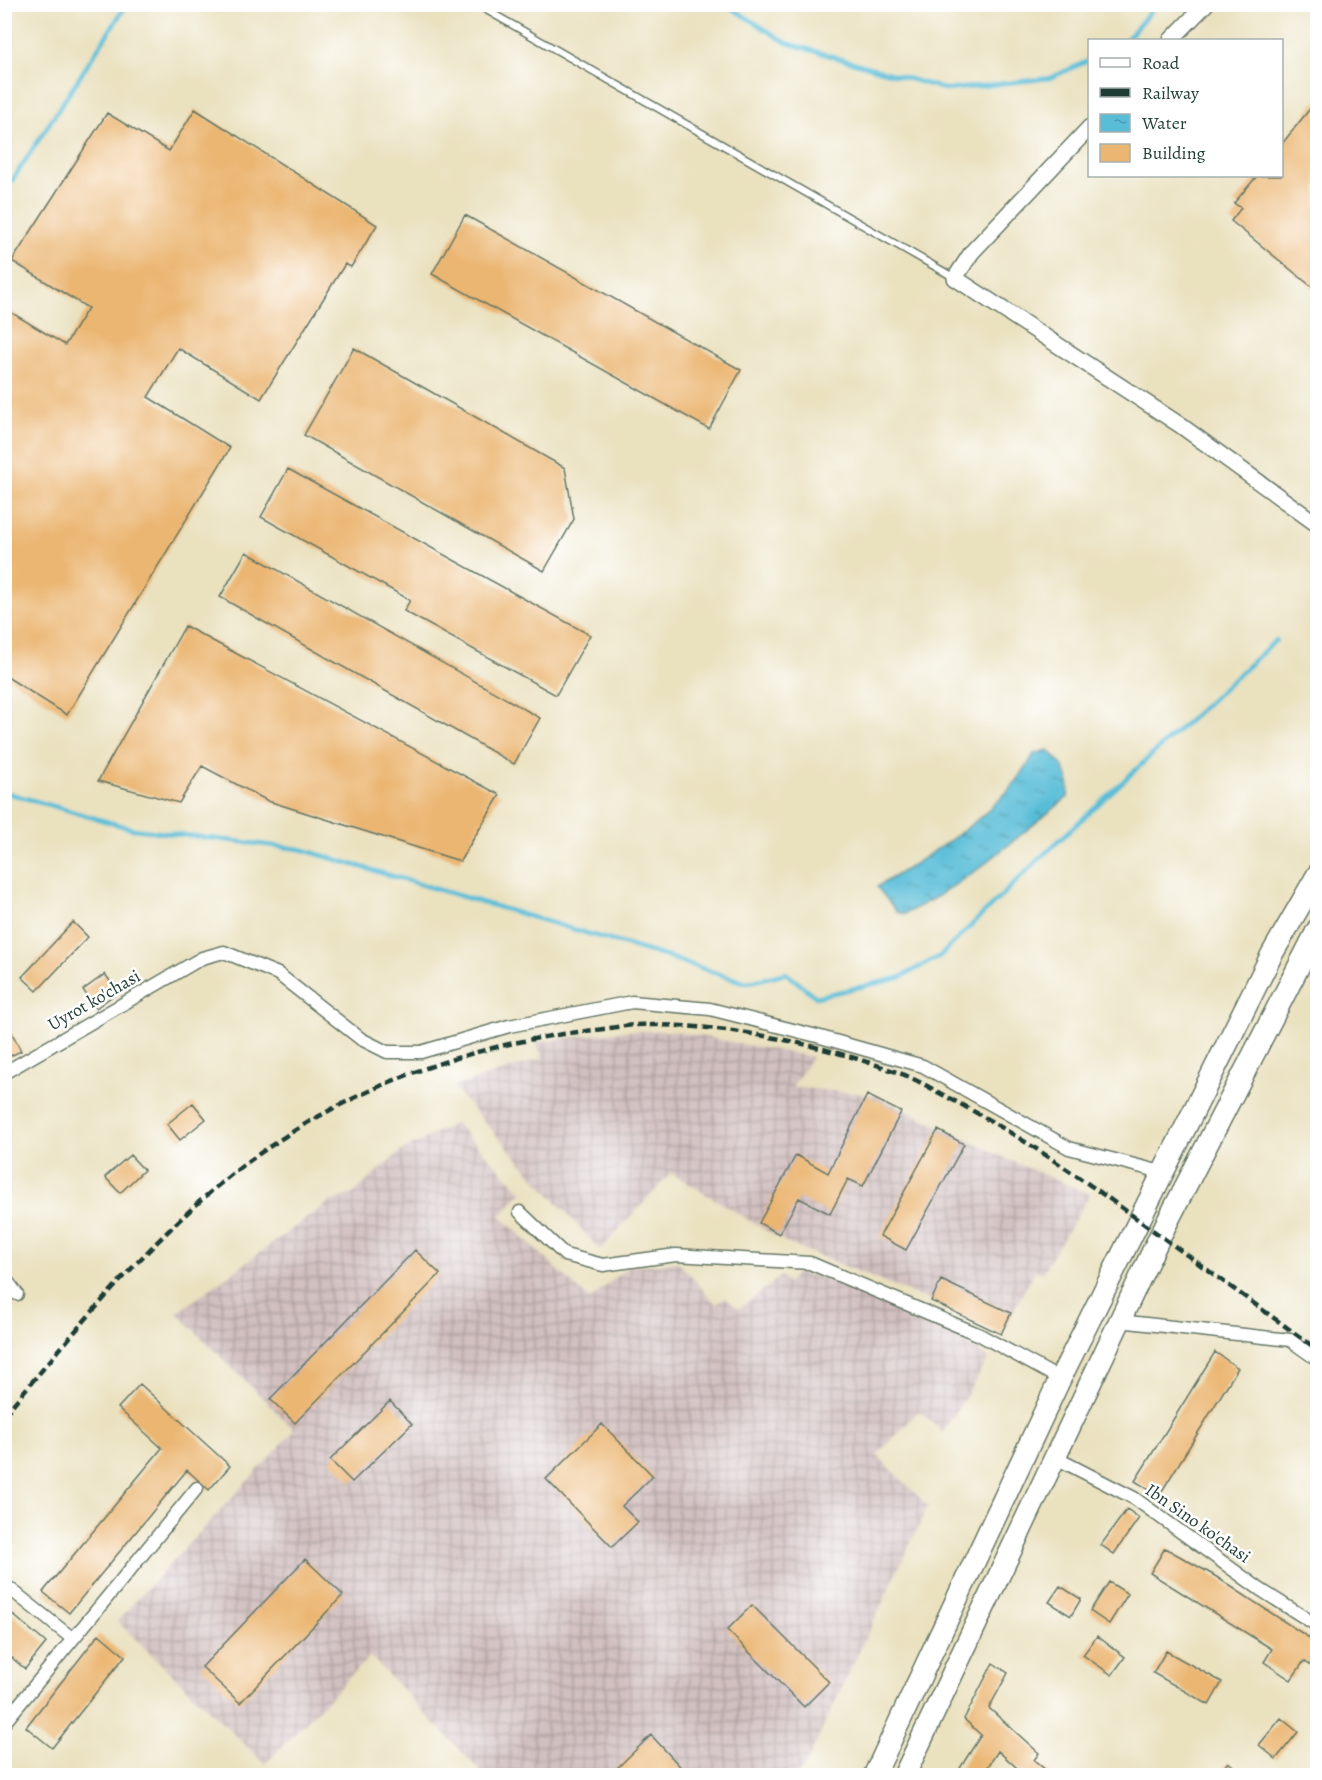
<svg xmlns="http://www.w3.org/2000/svg" width="1322" height="1780" font-family="Alegreya,serif">
<defs>
<pattern id="industrial-grid" width="8" height="8" patternUnits="userSpaceOnUse" patternTransform="scale(1.5)"><rect width="8" height="8" fill="#d2bfc0"/><path d="M0 4h8M4 0v8" fill="none" stroke="#aa9c9d"/></pattern>
<pattern id="water-ripples" width="26" height="14" patternUnits="userSpaceOnUse" patternTransform="scale(1.5)"><rect width="26" height="14" fill="#59bdd8"/><path d="M2 4q2-2 4 0t4 0M15 11q2-2 4 0t4 0" fill="none" stroke="#499bb0"/></pattern>
</defs>
<rect width="100%" height="100%" fill="#fff"/>
<filter id="ink" filterUnits="userSpaceOnUse"><feTurbulence type="fractalNoise" baseFrequency=".0167" numOctaves="2"/><feDisplacementMap in="SourceGraphic" scale="12" xChannelSelector="R" yChannelSelector="G"/><feConvolveMatrix kernelMatrix="1 2 1 2 8 2 1 2 1" color-interpolation-filters="sRGB"/></filter>
<filter id="wash" filterUnits="userSpaceOnUse"><feTurbulence type="fractalNoise" baseFrequency=".008" numOctaves="4" result="noise"/><feDisplacementMap in="SourceGraphic" scale="24" xChannelSelector="R" yChannelSelector="G"/><feGaussianBlur stdDeviation="1.35" result="paint"/><feColorMatrix in="noise" values="0 0 0 0 0 0 0 0 0 0 0 0 0 0 0 0 0 1.4 0 .05"/><feComposite in="paint" operator="in"/></filter>
<g filter="url(#wash)">
<rect width="100%" height="100%" fill="#eae1bf"/>
<path fill="url(#industrial-grid)" d="M623,1031H672L812,1057L792,1087L874,1095L1018,1164L1090,1194L1042,1273L1035,1270L1001,1334L931,1301L787,1243L671,1173L600,1250L453,1087L543,1058L536,1042Z
M455,1123L522,1192L500,1216L590,1300L627,1267L678,1262L716,1304L725,1298L739,1309L781,1276L788,1283L797,1272L838,1282L966,1333V1343L989,1358L943,1433L919,1411L877,1455L928,1506L805,1766L797,1775H484L370,1656L265,1764L117,1621L295,1430L177,1313L329,1202L353,1194L400,1152Z"/>
<path fill="url(#water-ripples)" stroke="#3c7d86" stroke-width="1.5" d="M1048,750C1063,763 1071,776 1068,797L977,870L938,896L905,914L897,912L877,887C931,854 1004,812 1034,754Z"/>
<g fill="none" stroke-linecap="round" stroke-linejoin="round">
<path stroke="#59bdd8" stroke-width="4.5" d="M725,4L787,43L947,90L1050,78L1090,60
M1126,40L1157,4
M4,193L127,4
M4,792L133,829L300,849L671,958L746,983L786,973L816,997L899,978L940,956L1039,859L1276,640"/>
</g>
<g id="blocks">
<path fill="#ebb672" d="M1317,100V291L1231,221L1241,208L1234,203L1257,176H1281V145Z
M195,109L377,225L351,267L345,264L261,399L178,348L148,397L230,448L67,715L4,675V308L65,345L88,308L12,261L107,113L169,151Z
M465,215L741,370L709,429L432,274Z
M354,348L565,468L574,519L544,571L304,435Z
M288,469L590,635L556,695L404,611L410,600L261,517Z
M246,552L540,718L514,764L220,597Z
M185,626L500,795L460,861L268,801L202,766L179,803L98,781Z
M73,922L88,937L37,991L22,977Z
M105,974L118,992L96,1008L83,990Z
M4,1017L21,1051L4,1059Z
M867,1095L901,1112L863,1186L848,1179L830,1214L799,1198L779,1234L759,1223L796,1155L828,1173Z
M193,1103L206,1119L180,1140L167,1124Z
M938,1130L964,1144L906,1250L880,1236Z
M130,1155L144,1170L120,1193L105,1177Z
M415,1250L440,1274L295,1423L270,1399Z
M941,1280L1011,1313L1001,1334L931,1301Z
M1215,1352L1238,1368L1159,1496L1135,1481Z
M140,1384L230,1466L209,1490L187,1470L69,1613L43,1592L162,1448L118,1408Z
M390,1401L412,1424L352,1482L330,1460Z
M602,1424L653,1476L622,1506L638,1522L612,1547L546,1479Z
M1127,1509L1139,1518L1114,1554L1101,1545Z
M1165,1548L1215,1576L1317,1643V1670L1304,1661L1291,1680L1264,1662L1272,1649L1150,1573Z
M305,1559L343,1595L240,1703L202,1667Z
M1109,1582L1128,1594L1109,1624L1090,1611Z
M1060,1586L1081,1599L1071,1616L1049,1602Z
M752,1605L829,1682L804,1707L727,1630Z
M4,1607L46,1643L25,1669L4,1651Z
M99,1634L125,1656L52,1748L26,1727Z
M1097,1636L1125,1657L1112,1675L1083,1655Z
M1166,1651L1222,1682L1209,1705L1153,1673Z
M993,1663L1008,1673L989,1708L1039,1753L1034,1760L1053,1776H1026L998,1751L982,1776H955L981,1735L964,1719Z
M1281,1718L1298,1732L1276,1759L1259,1745Z
M651,1735L689,1776H609Z
M1228,1762L1246,1776H1217Z"/>
</g>
</g>
<g filter="url(#ink)">
<use href="#blocks" fill-opacity="0" stroke="#667665" stroke-width="1.5"/>
<g fill="none" stroke-linecap="round" stroke-linejoin="round">
<g stroke="#667665" stroke-width="9">
<path id="service" d="M476,4L955,278"/>
</g>
<g stroke="#667665" stroke-width="15">
<path id="minor" d="M4,1073L202,958L224,952L278,974L361,1039L387,1052H421L509,1026L632,1002L710,1009L817,1036L923,1066L1069,1148L1165,1173
M520,1212L565,1255L603,1265L676,1255L810,1263L980,1335L1060,1379
M4,1277L17,1294
M1119,1321L1290,1340L1318,1360
M1054,1457L1134,1498L1261,1590L1318,1626
M4,1584L73,1639
M4,1723L197,1488"/>
</g>
<g stroke="#667665" stroke-width="18">
<path id="tertiary" d="M1171,40L1206,4
M1090,127L972,252L955,278L1180,425L1318,525"/>
</g>
<g stroke="#667665" stroke-width="24">
<path id="trunk" d="M874,1776L1060,1379L1272,954L1318,874
M904,1776L1160,1236L1318,929"/>
</g>
<use href="#service" stroke="#fff" stroke-width="6"/>
<use href="#minor" stroke="#fff" stroke-width="12"/>
<use href="#tertiary" stroke="#fff" stroke-width="15"/>
<use href="#trunk" stroke="#fff" stroke-width="21"/>
<path stroke="#1f3d34" stroke-width="4.5" stroke-dasharray="9 4.5" stroke-linecap="butt" d="M4,1415C72,1335 140,1251 221,1183C326,1096 460,1044 595,1030C613,1028 631,1024 649,1025C732,1025 821,1044 899,1073C916,1079 932,1089 947,1097C1005,1127 1058,1162 1111,1200C1180,1250 1249,1300 1318,1350"/>
</g>
</g>
<g text-anchor="middle" dominant-baseline="central" stroke-width="5" stroke-linejoin="round" paint-order="stroke">
<g font-size="18" fill="#1f3d34" stroke="#fff">
<text transform="translate(94 1000) rotate(-30)">Uyrot ko'chasi</text>
<text transform="translate(1198 1523) rotate(35)">Ibn Sino ko'chasi</text>
</g>
</g>
<rect width="1322" height="1780" fill="none" stroke="#fff" stroke-width="24"/>
<rect x="1088" y="39" width="195" height="138" fill="#ffffff" stroke="#a5b1ae" stroke-width="1.5"/>
<rect x="1100" y="58" width="30" height="9" fill="#ffffff" stroke="#a5b1ae" stroke-width="1.5"/>
<text x="1142" y="69" font-size="18" fill="#1f3d34">Road</text>
<rect x="1100" y="88" width="30" height="9" fill="#1f3d34" stroke="#a5b1ae" stroke-width="1.5"/>
<text x="1142" y="99" font-size="18" fill="#1f3d34">Railway</text>
<rect x="1100" y="114" width="30" height="18" fill="url(#water-ripples)" stroke="#a5b1ae" stroke-width="1.5"/>
<text x="1142" y="129" font-size="18" fill="#1f3d34">Water</text>
<rect x="1100" y="144" width="30" height="18" fill="#ebb672" stroke="#a5b1ae" stroke-width="1.5"/>
<text x="1142" y="159" font-size="18" fill="#1f3d34">Building</text>
</svg>
